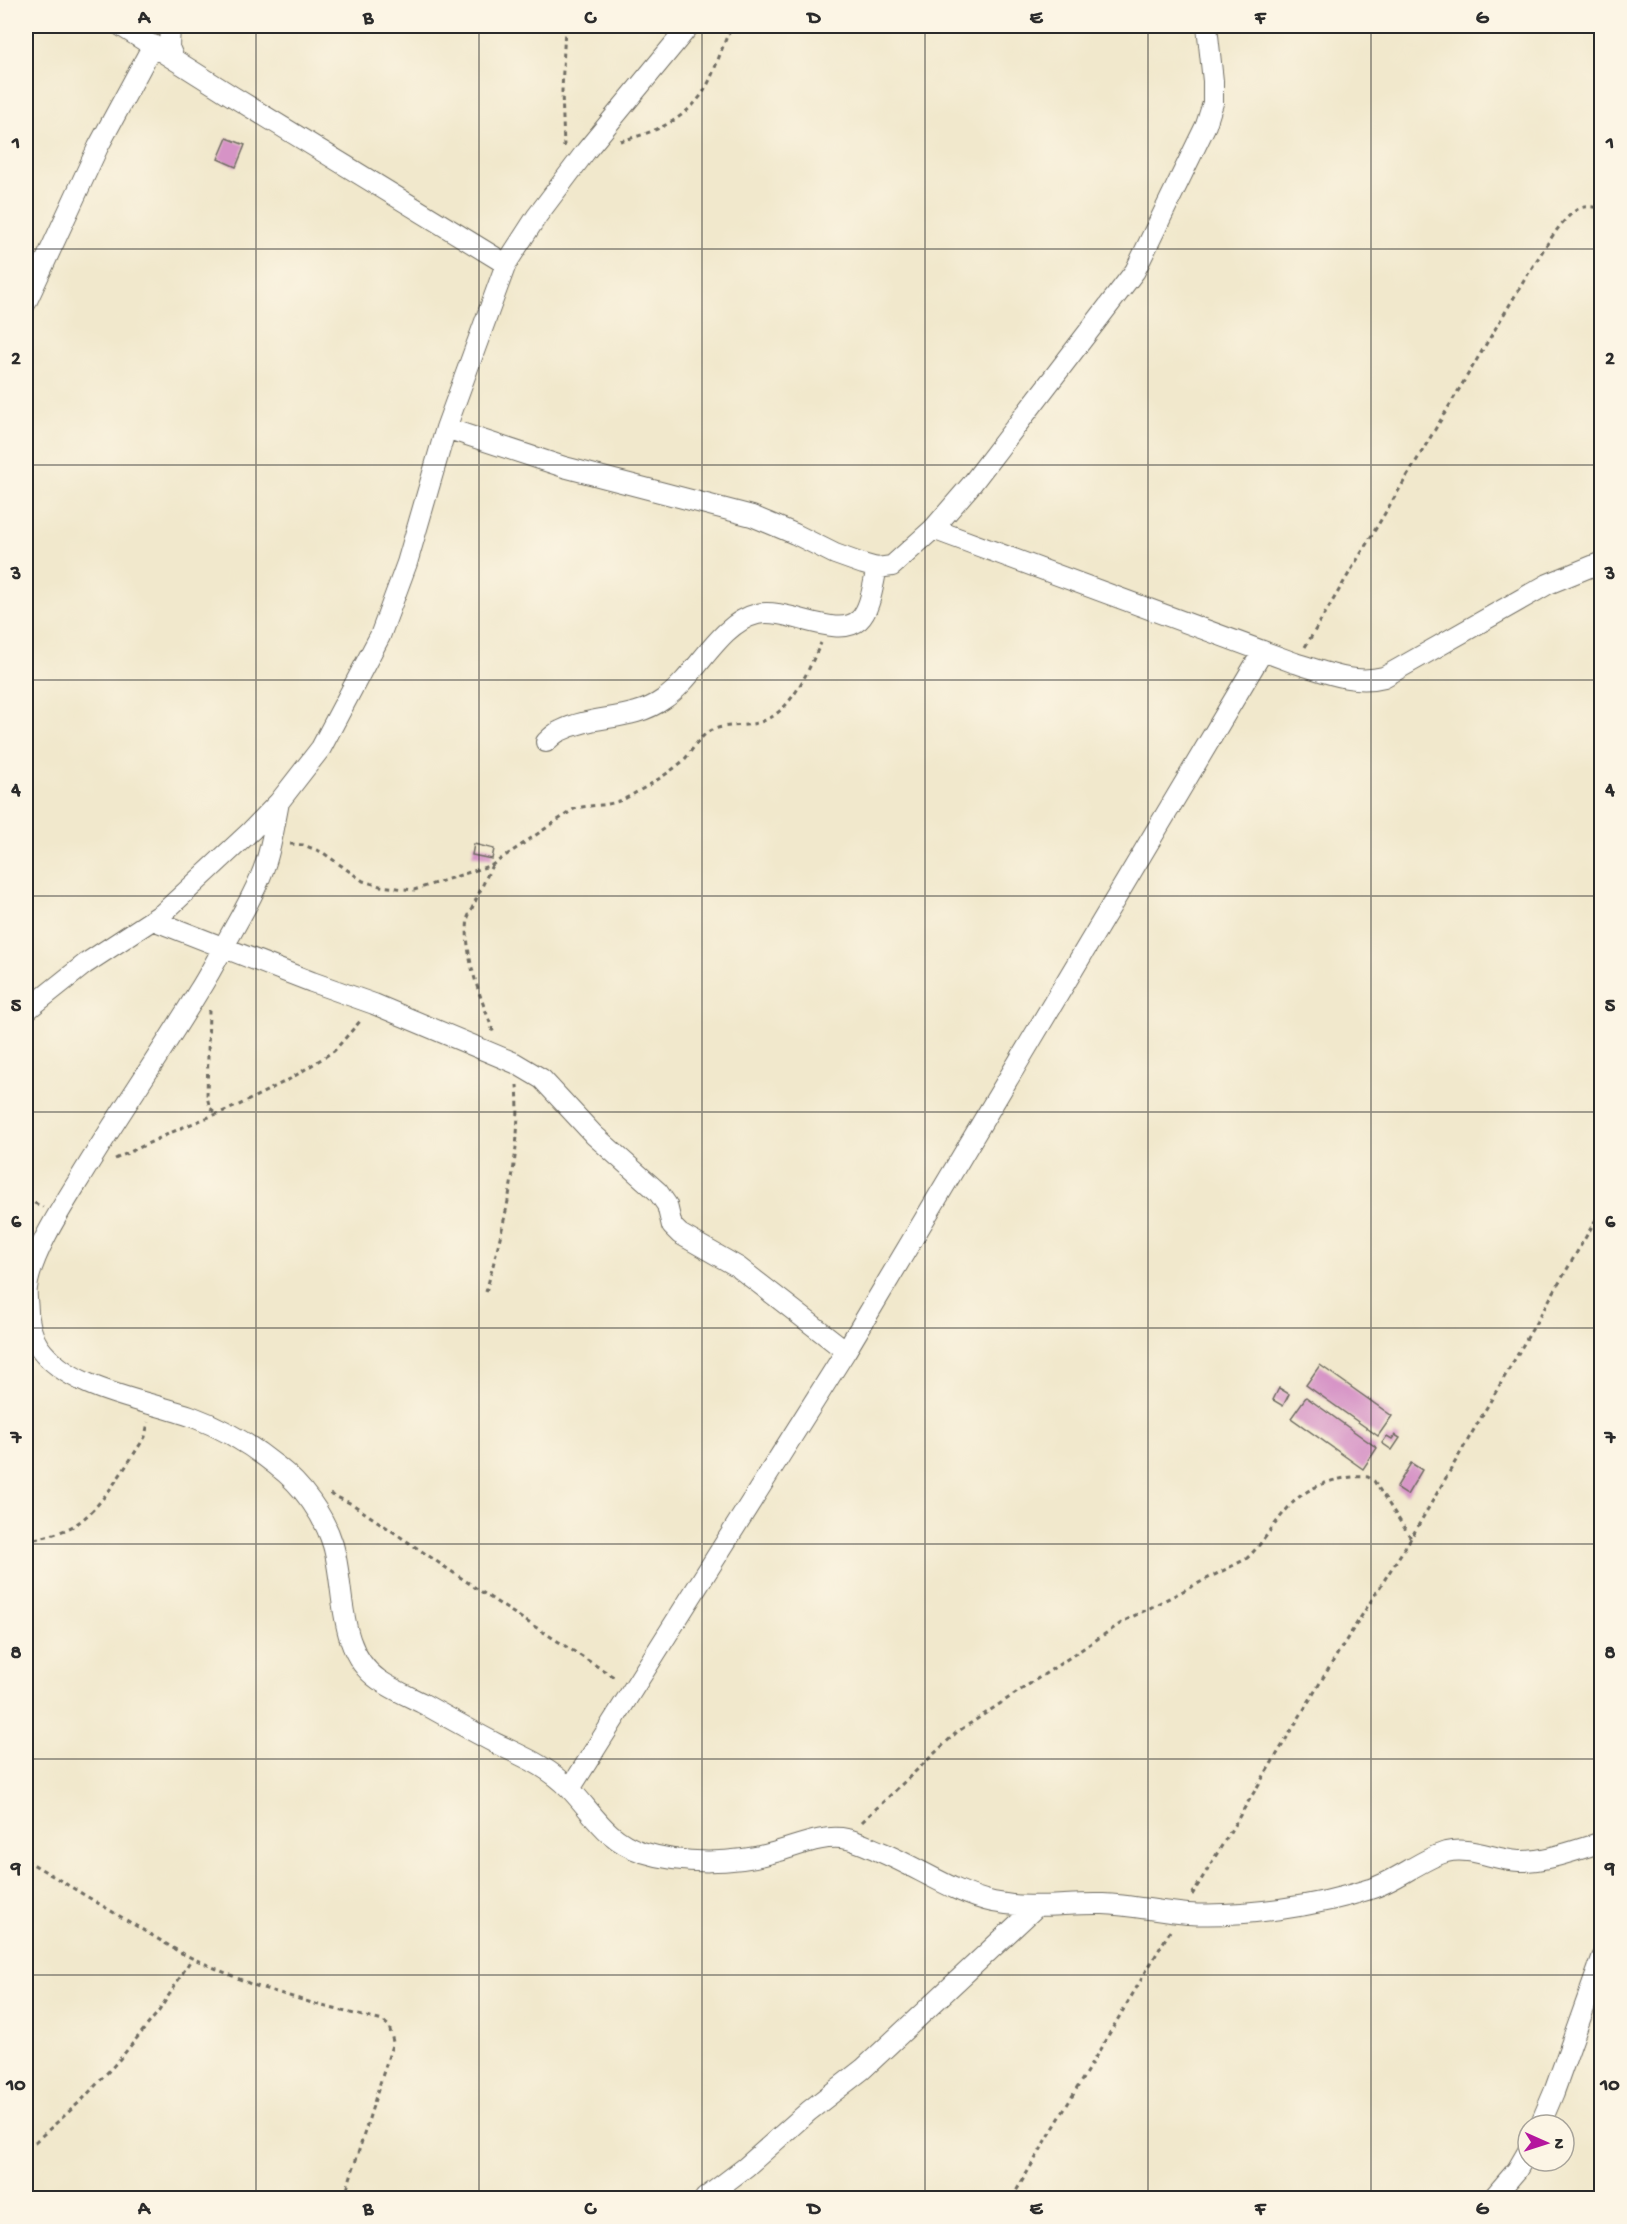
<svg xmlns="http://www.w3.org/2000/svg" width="1627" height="2224" font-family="'Gochi Hand',sans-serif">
<rect width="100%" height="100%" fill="#fcf5e5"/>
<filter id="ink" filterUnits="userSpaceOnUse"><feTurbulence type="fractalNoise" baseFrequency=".0167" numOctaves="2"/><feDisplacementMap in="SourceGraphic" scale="12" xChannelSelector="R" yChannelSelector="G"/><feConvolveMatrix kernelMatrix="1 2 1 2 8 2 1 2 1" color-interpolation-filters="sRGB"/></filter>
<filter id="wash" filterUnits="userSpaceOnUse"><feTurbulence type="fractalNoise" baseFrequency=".008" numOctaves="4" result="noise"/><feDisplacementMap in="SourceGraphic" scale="24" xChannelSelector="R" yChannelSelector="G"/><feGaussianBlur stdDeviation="1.35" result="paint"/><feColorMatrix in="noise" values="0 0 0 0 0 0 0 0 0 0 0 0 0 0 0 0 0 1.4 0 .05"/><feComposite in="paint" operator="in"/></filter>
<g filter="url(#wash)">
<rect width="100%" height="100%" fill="#f1e8cc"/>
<g id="blocks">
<path fill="#d693c6" d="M227,138L245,145L236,167L218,159Z
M474,844L494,849L492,859L472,855Z
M1320,1365L1392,1416L1378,1436L1306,1385Z
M1279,1388L1289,1394L1283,1406L1273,1400Z
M1306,1397L1377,1448L1363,1469L1291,1418Z
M1395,1435L1400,1438L1392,1450L1382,1443L1387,1436L1392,1439Z
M1411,1463L1422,1470L1407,1495L1396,1488Z"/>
</g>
</g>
<g filter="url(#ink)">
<use href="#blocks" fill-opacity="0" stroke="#706d63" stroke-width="1.5"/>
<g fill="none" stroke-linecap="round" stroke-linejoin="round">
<g stroke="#706d63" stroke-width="22">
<path id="minor" d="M121,26L232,96L506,264
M170,26L169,47L174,59
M26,303L98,147L153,45
M446,428L564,467L752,516L795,534L835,554L863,564L877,568L892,566L933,529L971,485L1135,271L1206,125L1213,103V81L1207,26
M933,529L1295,663C1325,672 1354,685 1384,677L1548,584L1602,562
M546,742C550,738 555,733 560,731C594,714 632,722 664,699C696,677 719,623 757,614C787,607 837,640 859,620C871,609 873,583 877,568
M279,802C275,822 272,843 266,862C257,889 242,914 228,939C218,957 209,975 198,992C160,1055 118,1115 80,1178C62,1207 31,1255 27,1288C26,1293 28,1307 28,1313C30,1325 32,1337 39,1347C70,1391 146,1400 193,1417C223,1428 252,1446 277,1466C302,1485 324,1515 333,1545C346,1590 336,1650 379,1680C392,1689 408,1696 422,1703C447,1717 472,1731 497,1744C524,1757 549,1767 570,1789C594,1814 606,1840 642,1852C683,1865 735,1864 776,1852C798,1846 824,1834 847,1839C858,1841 871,1848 881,1852C917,1867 956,1894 993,1902C1033,1910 1064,1903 1103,1904C1131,1905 1160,1912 1188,1914C1242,1917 1319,1906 1370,1889C1397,1881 1421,1859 1446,1852C1471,1846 1494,1860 1519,1861C1545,1862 1576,1850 1602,1842
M153,920L312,982L374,1004L515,1063L542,1079L594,1135L658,1192L667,1205L672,1226L680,1234L738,1267L846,1351
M26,1011L85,964L163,913L251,831L279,802L321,748L380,636L407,563L446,428L506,264L537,216L586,151L689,26
M570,1789L846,1351L1263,651
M1540,2125L1554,2092L1602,1958
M705,2198L746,2167L809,2111L863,2069L1035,1908
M1493,2198L1517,2170L1528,2151"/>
</g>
<path stroke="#706d63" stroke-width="3" stroke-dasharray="4.5 4.5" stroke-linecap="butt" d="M620,141C652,133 682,122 702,94C713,78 720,52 728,34L733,26
M564,147L562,91L565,26
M1305,647L1531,269C1543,252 1560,219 1578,209C1586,205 1594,207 1602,208
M290,844L303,845L322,852L363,881L380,886L414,890L492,865L574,809C583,806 591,806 601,805C613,804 624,800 635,793C650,785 672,771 684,760C693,750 699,736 712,730C726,724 743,727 757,723C791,715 807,672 821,643
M492,865L468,917C463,957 481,997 494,1034
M209,1010L207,1097L210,1108L216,1113
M115,1159L181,1128L237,1106L290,1079L334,1051L362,1019
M26,1199L43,1207
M486,1292C504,1224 522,1156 517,1085
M330,1494L352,1504L504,1607L617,1679
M26,1541C42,1537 60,1534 75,1525C101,1509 127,1464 145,1437L148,1422
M862,1822L957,1732L974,1721L1126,1620L1246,1559C1266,1541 1278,1515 1298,1498C1316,1483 1345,1475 1368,1477L1374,1481L1411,1538
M26,1860L183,1954L253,1985L322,2006L383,2021L389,2026L393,2042L344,2198
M1192,1895L1338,1653L1411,1538L1602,1209
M26,2144L35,2142L82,2100L119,2060L159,2011L192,1958
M1012,2198L1170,1931"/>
<use href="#minor" stroke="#fff" stroke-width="20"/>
</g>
</g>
<path fill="none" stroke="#2b2b2b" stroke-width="1.5" stroke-opacity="0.55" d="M256,26V2198M479,26V2198M702,26V2198M925,26V2198M1148,26V2198M1371,26V2198M26,249H1602M26,465H1602M26,680H1602M26,896H1602M26,1112H1602M26,1328H1602M26,1544H1602M26,1759H1602M26,1975H1602"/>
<rect width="1627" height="2224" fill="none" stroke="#fcf5e5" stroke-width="66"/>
<g transform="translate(1546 2143) rotate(93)"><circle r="28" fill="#fcf5e5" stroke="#a8a49b" stroke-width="1.5"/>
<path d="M0-4.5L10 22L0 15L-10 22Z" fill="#b5179e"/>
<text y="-9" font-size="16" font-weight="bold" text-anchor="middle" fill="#2b2b2b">N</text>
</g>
<rect x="33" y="33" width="1561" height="2158" fill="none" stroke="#2b2b2b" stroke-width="2"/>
<g font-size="20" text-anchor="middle" font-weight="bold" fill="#2b2b2b">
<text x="144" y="23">A</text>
<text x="368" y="23">B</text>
<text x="590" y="23">C</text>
<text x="814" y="23">D</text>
<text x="1036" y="23">E</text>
<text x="1260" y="23">F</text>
<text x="1482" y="23">G</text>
<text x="16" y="148">1</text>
<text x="1610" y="148">1</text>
<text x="16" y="364">2</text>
<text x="1610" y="364">2</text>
<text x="16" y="579">3</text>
<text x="1610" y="579">3</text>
<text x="16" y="795">4</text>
<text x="1610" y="795">4</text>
<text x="16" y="1011">5</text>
<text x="1610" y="1011">5</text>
<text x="16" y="1227">6</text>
<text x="1610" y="1227">6</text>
<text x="16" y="1443">7</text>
<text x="1610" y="1443">7</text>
<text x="16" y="1658">8</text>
<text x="1610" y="1658">8</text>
<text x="16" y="1874">9</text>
<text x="1610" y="1874">9</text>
<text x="16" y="2090">10</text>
<text x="1610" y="2090">10</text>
<text x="144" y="2214">A</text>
<text x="368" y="2214">B</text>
<text x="590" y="2214">C</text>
<text x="814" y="2214">D</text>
<text x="1036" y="2214">E</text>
<text x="1260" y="2214">F</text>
<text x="1482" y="2214">G</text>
</g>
</svg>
